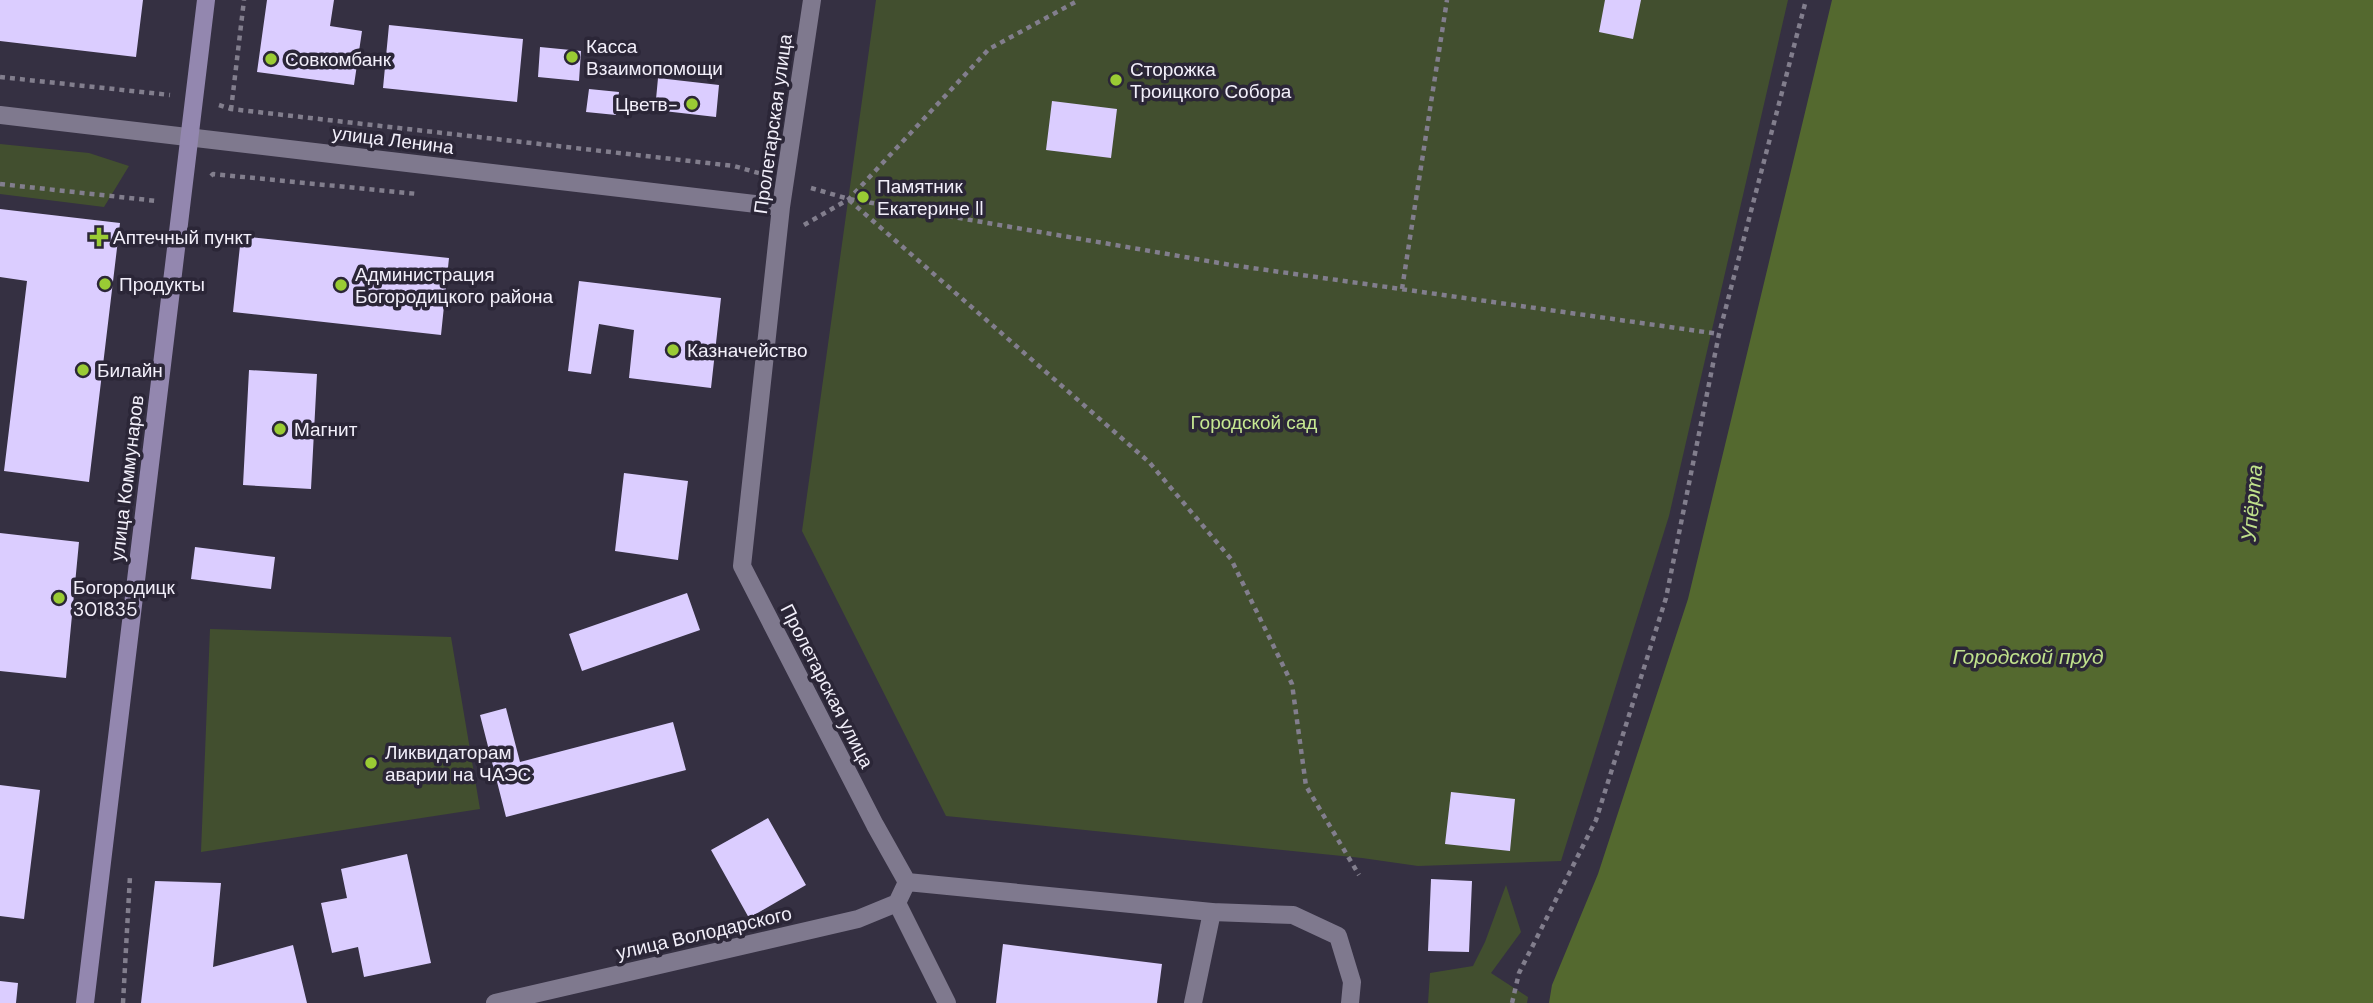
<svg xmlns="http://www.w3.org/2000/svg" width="2373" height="1003" font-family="'DM Sans',sans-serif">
<rect width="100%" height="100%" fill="#353042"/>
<path fill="#424f2f" d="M876,0H1788L1669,516L1561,861L1418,866L1362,858L946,816L802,531Z
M0,144L89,153L129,166L104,207L0,194Z
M210,629L451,637L480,809L201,852Z
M1506,885L1521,932L1491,973L1528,997L1527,1003H1428L1430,973L1473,966L1485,942Z"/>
<path fill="#54692f" d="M1832,0H2373V1003H1549L1552,985L1598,874L1688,599Z"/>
<path fill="#dbcdff" d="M0,0H143L136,57L0,41Z
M267,0H334L330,26L362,31L354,85L257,72Z
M1605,0H1641L1633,39L1599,32Z
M389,25L523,39L517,102L383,88Z
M540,47L581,51L579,81L538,77Z
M658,78L719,85L716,117L655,110Z
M589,89L619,92L616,115L586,112Z
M1052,101L1117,109L1111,158L1046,150Z
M0,209L120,223L89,482L4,471L27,281L0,277Z
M241,236L449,258L441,335L233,312Z
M579,281L721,298L711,388L629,378L634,330L599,324L591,374L568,371Z
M249,370L317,374L311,489L243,485Z
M624,473L688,481L678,560L615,551Z
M0,533L79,542L66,678L0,671Z
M195,547L275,557L271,589L191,579Z
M687,593L700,630L582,671L569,634Z
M506,708L520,762L673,722L686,770L506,817L480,715Z
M0,785L40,790L24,919L0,916Z
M1451,792L1515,799L1510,851L1445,844Z
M768,818L806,885L749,918L711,850Z
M407,854L431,963L364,977L358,947L332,953L321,903L347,898L341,869Z
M1431,879L1472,881L1469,952L1428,951Z
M155,881L221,883L213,967L293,945L307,1003H141Z
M1003,944L1162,964L1157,1003H996Z
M0,981L18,983L16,1003H0Z"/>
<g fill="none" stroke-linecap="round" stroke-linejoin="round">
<path stroke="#827e8d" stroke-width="4.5" stroke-dasharray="5 5" stroke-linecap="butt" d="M0,77L170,95
M219,105L231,109L734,166L762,174
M231,110L244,0
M211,176L213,174L418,194
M0,184L157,201
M811,188L849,199L1231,265L1719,334
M849,200L1149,462L1231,559L1292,684L1306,786L1359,875
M804,225L849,199L989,49L1079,0
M1402,289L1447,0
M123,1003L130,876
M1512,1003L1519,973L1596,820L1666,598L1719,334L1806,0"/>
<path stroke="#7f798e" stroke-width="18" d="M897,903L947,1003
M1193,1003L1212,912"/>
<path stroke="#7f798e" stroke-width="18" d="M812,0L781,207L742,566L875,825L907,882L1212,912L1293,915L1338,936L1352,982L1350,1003
M0,115L781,207
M495,1003L858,919L897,903L907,882"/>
<path stroke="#9387af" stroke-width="18" d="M85,1003L206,0"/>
</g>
<g fill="#9acb34" stroke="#2b2637" stroke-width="2.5">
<circle cx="572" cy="57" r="7"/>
<circle cx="271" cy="59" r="7"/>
<circle cx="1116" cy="80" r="7"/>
<circle cx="692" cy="104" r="7"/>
<circle cx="863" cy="197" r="7"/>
<path d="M95.5 226.5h7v7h7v7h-7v7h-7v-7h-7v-7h7z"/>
<circle cx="105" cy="284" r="7"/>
<circle cx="341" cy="285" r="7"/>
<circle cx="673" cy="350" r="7"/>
<circle cx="83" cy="370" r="7"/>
<circle cx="280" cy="429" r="7"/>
<circle cx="59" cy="598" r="7"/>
<circle cx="371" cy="763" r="7"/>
</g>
<g text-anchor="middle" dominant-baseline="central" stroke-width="7" stroke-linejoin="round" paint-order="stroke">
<g font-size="19" fill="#f2effa" stroke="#2b2637" text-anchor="start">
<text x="586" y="46">Касса<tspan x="586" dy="22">Взаимопомощи</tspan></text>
<text x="285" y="59">Совкомбанк</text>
<text x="1130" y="69">Сторожка<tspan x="1130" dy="22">Троицкого Собора</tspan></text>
<text x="678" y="104" text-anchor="end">Цветв-</text>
<text x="877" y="186">Памятник<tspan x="877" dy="22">Екатерине II</tspan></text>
<text x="113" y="237">Аптечный пункт</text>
<text x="355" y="274">Администрация<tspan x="355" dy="22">Богородицкого района</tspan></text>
<text x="119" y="284">Продукты</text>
<text x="687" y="350">Казначейство</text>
<text x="97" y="370">Билайн</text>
<text x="294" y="429">Магнит</text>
<text x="73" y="587">Богородицк<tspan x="73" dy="22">301835</tspan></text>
<text x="385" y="752">Ликвидаторам<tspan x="385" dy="22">аварии на ЧАЭС</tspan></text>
</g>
<g font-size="19" fill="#f2effa" stroke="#2b2637">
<text transform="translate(773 124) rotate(-82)">Пролетарская улица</text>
<text transform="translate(393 140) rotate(7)">улица Ленина</text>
<text transform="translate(127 478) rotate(-83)">улица Коммунаров</text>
<text transform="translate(827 686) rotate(63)">Пролетарская улица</text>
<text transform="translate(704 933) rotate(-13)">улица Володарского</text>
</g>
<g font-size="19" fill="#c6e892" stroke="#2b2637">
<text x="1254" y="422">Городской сад</text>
</g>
<g font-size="21" font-style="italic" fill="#c0e28c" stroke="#2b2637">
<text transform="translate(2252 503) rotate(-85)">Упёрта</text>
<text x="2028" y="657">Городской пруд</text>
</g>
</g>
</svg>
